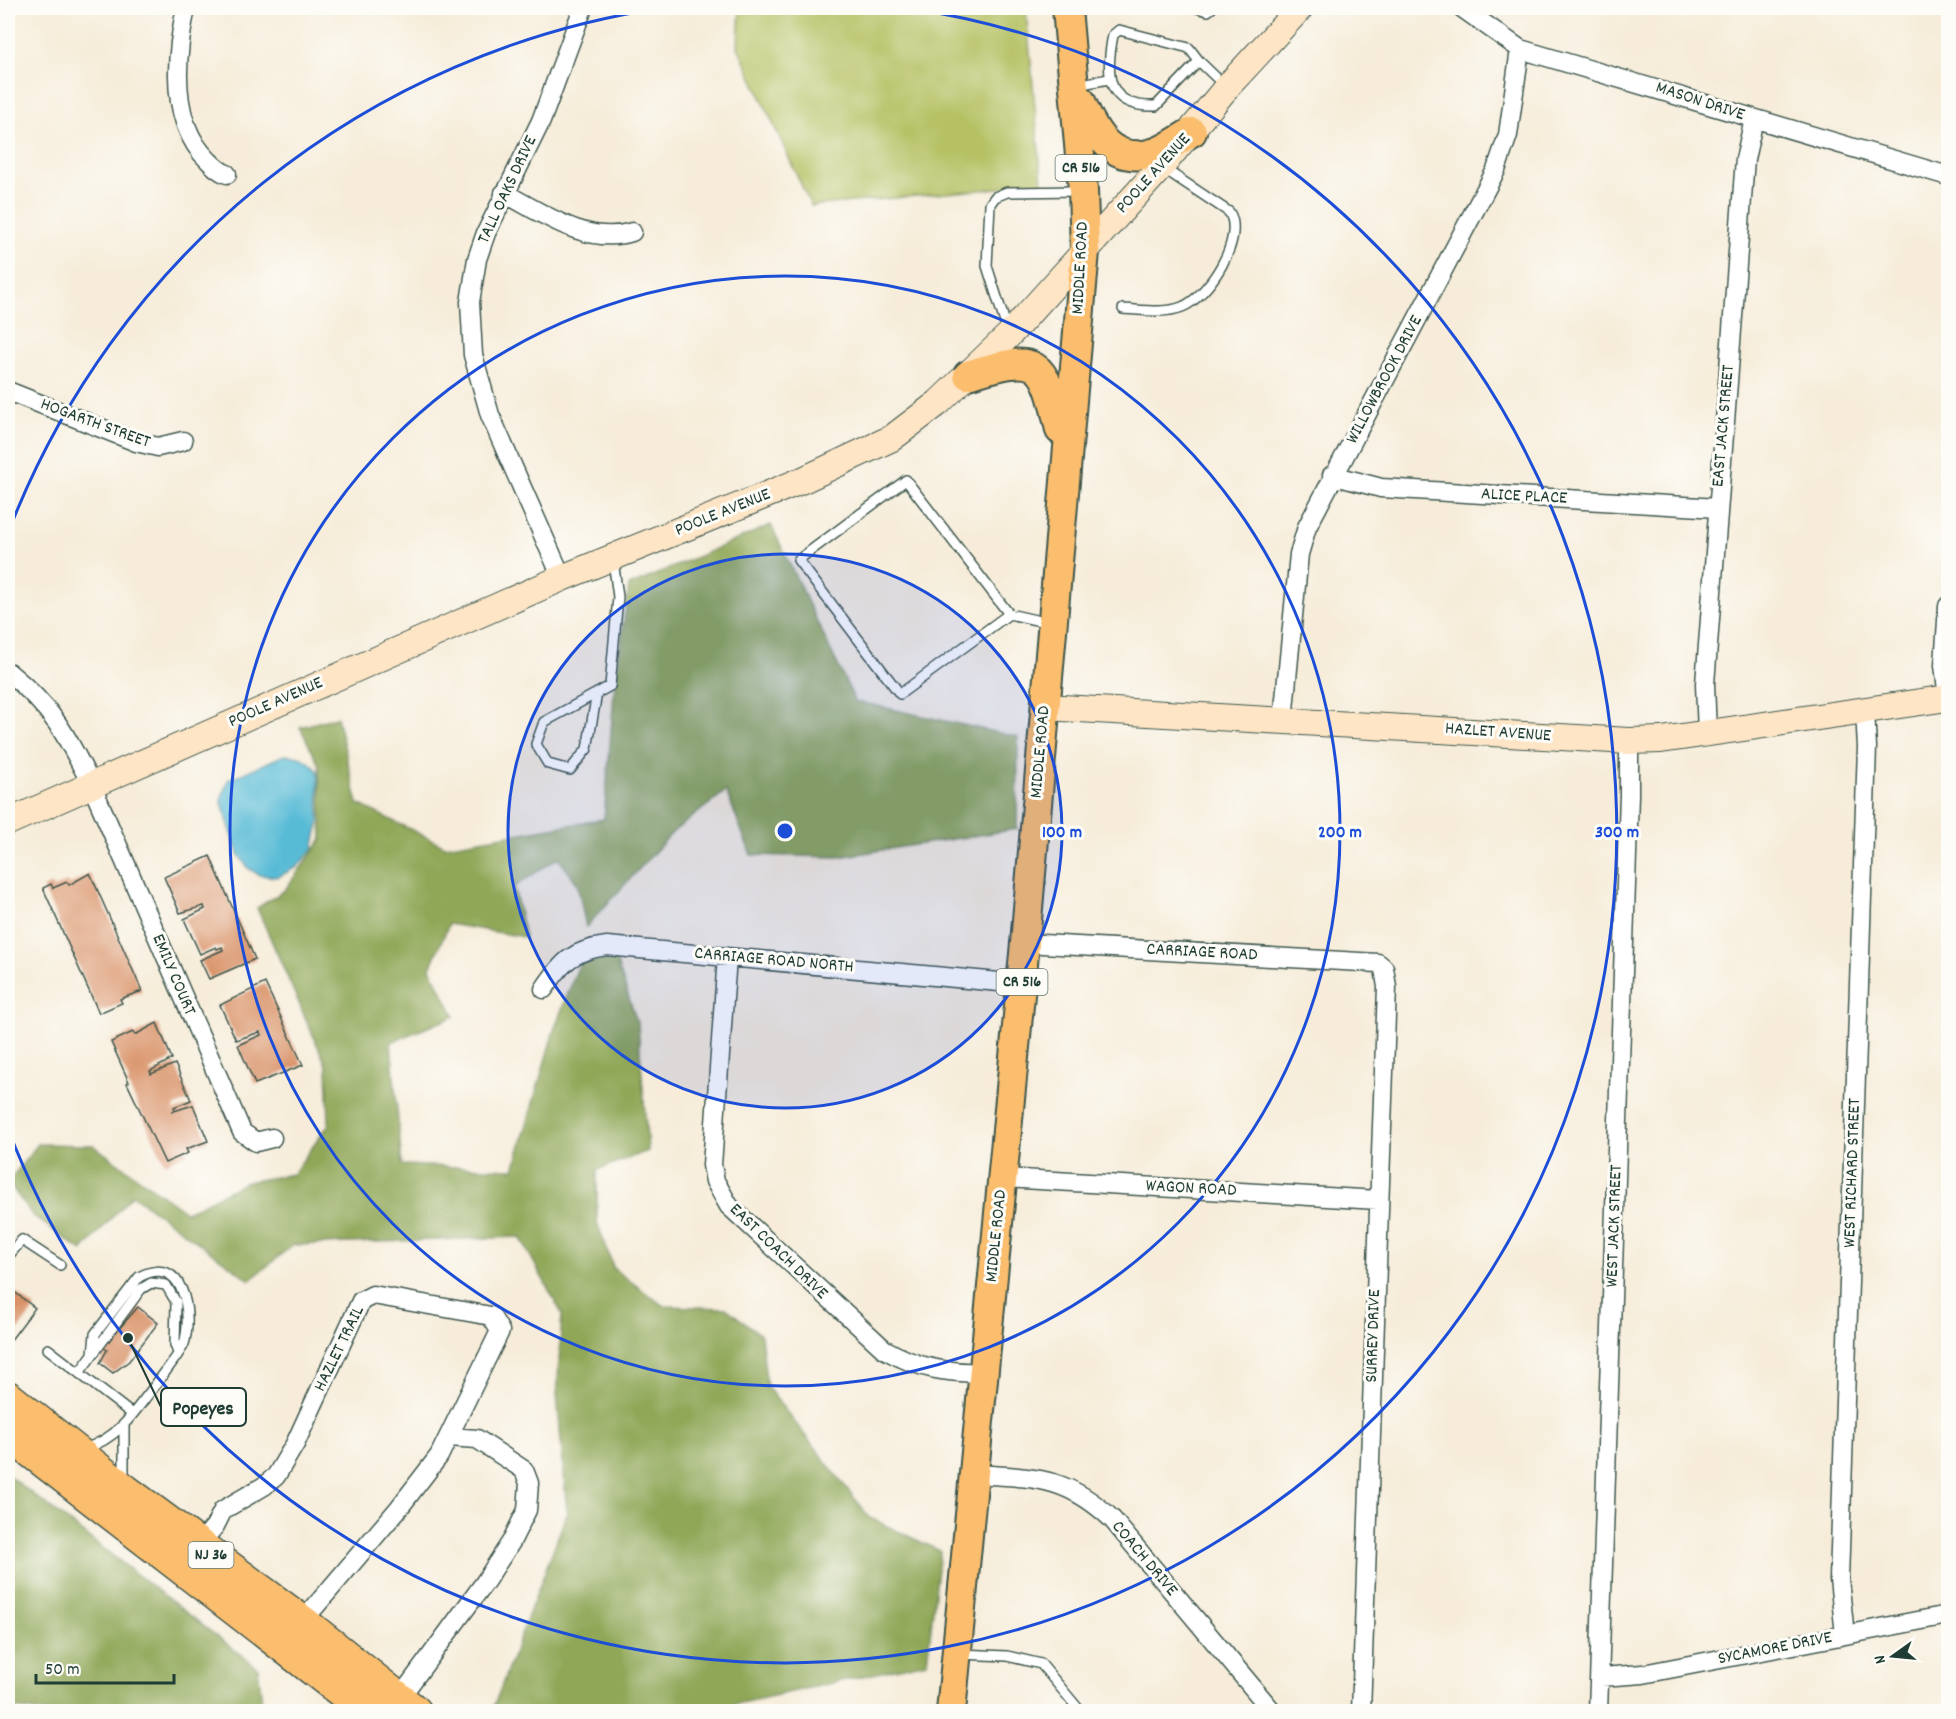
<svg xmlns="http://www.w3.org/2000/svg" width="1956" height="1719" font-family="Dekko,sans-serif">
<rect width="100%" height="100%" fill="#fdfcf7"/>
<filter id="ink" filterUnits="userSpaceOnUse"><feTurbulence type="fractalNoise" baseFrequency=".0167" numOctaves="2"/><feDisplacementMap in="SourceGraphic" scale="12" xChannelSelector="R" yChannelSelector="G"/><feConvolveMatrix kernelMatrix="1 2 1 2 8 2 1 2 1" color-interpolation-filters="sRGB"/></filter>
<filter id="wash" filterUnits="userSpaceOnUse"><feTurbulence type="fractalNoise" baseFrequency=".008" numOctaves="4" result="noise"/><feDisplacementMap in="SourceGraphic" scale="24" xChannelSelector="R" yChannelSelector="G"/><feGaussianBlur stdDeviation="1.35" result="paint"/><feColorMatrix in="noise" values="0 0 0 0 0 0 0 0 0 0 0 0 0 0 0 0 0 1.4 0 .05"/><feComposite in="paint" operator="in"/></filter>
<g filter="url(#wash)">
<rect width="100%" height="100%" fill="#f6ecd9"/>
<path fill="#b5c163" stroke="#6a7f4c" stroke-width="1.5" d="M740,8L1026,9L1042,184L811,206L738,47Z"/>
<path fill="#90a759" stroke="#587246" stroke-width="1.5" d="M771,525L855,701L1018,737L1017,829L838,857L751,855L726,791L673,832L586,927L577,883L558,858L514,887L525,937L449,924L430,968L455,1016L391,1042L402,1165L514,1169L554,1030L580,962L615,957L638,1025L648,1151L597,1170V1222L614,1269L664,1306L726,1308L761,1335L767,1387L870,1518L940,1551L927,1662L705,1711H492L567,1513L557,1395L562,1314L520,1237L293,1245L250,1280L132,1195L82,1251L32,1215L8,1182L38,1144L93,1145L186,1212L246,1182L293,1174L329,1124L327,1067L257,908L285,890L322,839L319,765L300,727L337,717L358,804L445,846L604,819L615,681L629,586Z
M8,1475L258,1668L263,1711L41,1712L8,1707Z"/>
<path fill="#58bbd6" stroke="#3c7c85" stroke-width="1.5" d="M284,755C299,755 309,759 318,772L319,823L313,849L297,867L278,877L259,875L248,868L238,854L221,800L228,780Z"/>
<g id="blocks">
<path fill="#d99268" d="M210,856L255,959L209,979L200,960L223,950L222,947L217,949L216,947L200,954L184,919L205,909L204,906L180,913L164,877Z
M90,873L142,991L120,999L122,1003L99,1013L43,888L51,884L53,888L67,882L69,885Z
M265,983L303,1065L255,1084L238,1045L261,1035L260,1032L236,1040L220,1005Z
M157,1023L172,1059L150,1071L151,1074L175,1064L191,1100L174,1107L175,1110L171,1112L193,1105L208,1141L186,1149L188,1153L165,1163L127,1083L129,1082L111,1042L133,1032L135,1035Z
M8,1287L35,1308L10,1341L8,1339Z
M138,1307L158,1323L129,1361L113,1373L100,1363L107,1350L103,1347Z"/>
</g>
</g>
<g filter="url(#ink)">
<use href="#blocks" fill-opacity="0" stroke="#3f574d" stroke-width="1.5"/>
<g fill="none" stroke-linecap="round" stroke-linejoin="round">
<g stroke="#3f574d" stroke-width="12">
<path id="lane" d="M1197,8L1208,11L1212,8
M1119,30L1189,48L1199,61L1156,106C1106,108 1105,75 1113,35Z
M1199,61L1225,86
M1076,85L1109,79
M1123,309C1142,310 1164,314 1182,307C1208,297 1246,238 1229,212L1163,168
M1008,332L987,266L990,204L995,197L1007,192L1080,191
M1009,614L900,694L798,560L906,480L1009,614L1049,623
M597,693L587,749L570,770L548,764L536,744L544,722L610,686L618,597L613,560
M8,1256L22,1240L60,1265
M48,1349L132,1414
M79,1373L141,1289L151,1283L166,1285L176,1302L175,1345L178,1353
M124,1425V1479
M83,1449C98,1445 112,1436 123,1425C130,1419 183,1350 184,1344C193,1314 184,1252 139,1277L95,1334L93,1354
M959,1654L1007,1656L1041,1664L1081,1712"/>
</g>
<g stroke="#3f574d" stroke-width="21">
<path id="street" d="M186,8C175,58 169,123 209,161C215,167 220,172 227,174
M1462,8L1520,49L1948,176
M504,193C542,213 587,246 632,232
M8,391L136,442L158,447L183,441
M1332,475L1381,488L1718,508
M562,578L490,415L473,355L470,302L477,259L486,233L541,121L583,8
M8,672C53,708 67,736 92,786L242,1132L256,1142L272,1138
M1948,698L1944,665L1948,606
M1283,720L1299,554L1307,527L1496,170L1508,135L1520,49
M1707,733L1705,684L1745,159L1754,119
M1025,943L1378,963L1384,968L1387,987L1361,1712
M727,957L712,1165L715,1181L729,1206L884,1349C919,1369 943,1372 984,1373
M544,989C562,962 573,950 607,946L1021,984
M1003,1178L1378,1200
M976,1474C1035,1478 1066,1476 1112,1519L1273,1712
M198,1546L215,1526L223,1510L264,1486L276,1476L295,1444L361,1301L373,1295L491,1316L500,1331L439,1456L399,1508L302,1622
M1845,1635L1839,1579L1867,747L1865,711
M1601,1677L1643,1674L1948,1615
M399,1699L485,1582L511,1542L527,1510L529,1483L524,1470L477,1439L449,1437
M1598,1712L1629,795V741"/>
</g>
<g stroke="#3f574d" stroke-width="28">
<path id="secondary" d="M1045,707L1629,741L1661,740L1948,698
M8,822L562,578L803,480L892,438L938,403L1009,335L1161,167L1227,87L1300,8"/>
</g>
<g stroke="#3f574d" stroke-width="32">
<path id="primary" d="M1081,101C1095,135 1113,166 1156,152C1168,148 1181,138 1192,132
M968,375C1039,353 1044,358 1060,430
M951,1712L1025,943L1085,251L1083,190L1067,8"/>
</g>
<g stroke="#3f574d" stroke-width="36">
<path id="highway" d="M8,1398L125,1491L302,1622L415,1712
M8,1433L369,1712"/>
</g>
<use href="#lane" stroke="#fff" stroke-width="9"/>
<use href="#street" stroke="#fff" stroke-width="18"/>
<use href="#secondary" stroke="#fde5c5" stroke-width="26"/>
<use href="#primary" stroke="#fbbe6e" stroke-width="28"/>
<use href="#highway" stroke="#fbbe6e" stroke-width="33"/>
</g>
</g>
<circle cx="785" cy="831" r="277" fill="#1d4ed8" fill-opacity=".12"/>
<g fill="none" stroke="#1d4ed8" stroke-width="3">
<circle cx="785" cy="831" r="277"/>
<circle cx="785" cy="831" r="555"/>
<path d="M8 533A832 832 0 0 1 662 8M908 8A832 832 0 1 1 8 1129"/>
</g>
<g text-anchor="middle" dominant-baseline="central" stroke-width="6" stroke-linejoin="round" paint-order="stroke">
<g fill="#fdfcf7" stroke="#62766e" stroke-width="1.5">
<rect x="1055.5" y="155" width="51" height="26" rx="4.5"/>
<rect x="996.5" y="969" width="51" height="26" rx="4.5"/>
<rect x="188.5" y="1542" width="45" height="26" rx="4.5"/>
</g>
<g font-size="16" font-weight="bold" fill="#1f3d34">
<text x="1081" y="168">CR 516</text>
<text x="1022" y="982">CR 516</text>
<text x="211" y="1555">NJ 36</text>
</g>
<g font-size="18" fill="#1f3d34" stroke="#fdfcf7">
<text transform="translate(1700 102) rotate(18)">MASON DRIVE</text>
<text transform="translate(1154 174) rotate(-48)">POOLE AVENUE</text>
<text transform="translate(508 190) rotate(-65)">TALL OAKS DRIVE</text>
<text transform="translate(1081 268) rotate(-87)">MIDDLE ROAD</text>
<text transform="translate(1385 380) rotate(-62)">WILLOWBROOK DRIVE</text>
<text transform="translate(95 424) rotate(20)">HOGARTH STREET</text>
<text transform="translate(1724 426) rotate(-85)">EAST JACK STREET</text>
<text transform="translate(1524 497) rotate(3)">ALICE PLACE</text>
<text transform="translate(723 513) rotate(-22)">POOLE AVENUE</text>
<text transform="translate(276 703) rotate(-24)">POOLE AVENUE</text>
<text transform="translate(1498 733) rotate(4)">HAZLET AVENUE</text>
<text transform="translate(1041 752) rotate(-85)">MIDDLE ROAD</text>
<text transform="translate(1202 953) rotate(3)">CARRIAGE ROAD</text>
<text transform="translate(774 961) rotate(5)">CARRIAGE ROAD NORTH</text>
<text transform="translate(173 975) rotate(67)">EMILY COURT</text>
<text transform="translate(1853 1173) rotate(-88)">WEST RICHARD STREET</text>
<text transform="translate(1191 1189) rotate(3)">WAGON ROAD</text>
<text transform="translate(1615 1226) rotate(-88)">WEST JACK STREET</text>
<text transform="translate(997 1236) rotate(-84)">MIDDLE ROAD</text>
<text transform="translate(778 1252) rotate(44)">EAST COACH DRIVE</text>
<text transform="translate(1374 1336) rotate(-88)">SURREY DRIVE</text>
<text transform="translate(340 1349) rotate(-64)">HAZLET TRAIL</text>
<text transform="translate(1144 1559) rotate(50)">COACH DRIVE</text>
<text transform="translate(1775 1649) rotate(-11)">SYCAMORE DRIVE</text>
</g>
</g>
<circle cx="785" cy="831" r="9" fill="#1d4ed8" stroke="#fdfcf7" stroke-width="3"/>
<g font-size="18" text-anchor="middle" font-weight="bold" fill="#1d4ed8" stroke="#fdfcf7" stroke-width="6" stroke-linejoin="round" paint-order="stroke">
<text x="1062" y="837">100 m</text>
<text x="1340" y="837">200 m</text>
<text x="1617" y="837">300 m</text>
</g>
<path fill="none" stroke="#1f3d34" stroke-width="2" d="M128 1338L161 1407"/>
<circle fill="#1f3d34" stroke="#fdfcf7" stroke-width="2" cx="128" cy="1338" r="6"/>
<rect fill="#fdfcf7" stroke="#1f3d34" stroke-width="2" x="161" y="1388" width="85" height="38" rx="6"/>
<g font-size="20" text-anchor="middle" font-weight="bold" fill="#1f3d34">
<text x="203" y="1414">Popeyes</text>
</g>
<rect width="1956" height="1719" fill="none" stroke="#fdfcf7" stroke-width="30"/>
<g transform="translate(1893 1656) rotate(255)" stroke="#fdfcf7" stroke-width="4.5" paint-order="stroke">
<path d="M0-4.5L10 22L0 15L-10 22Z" fill="#1f3d34"/>
<text y="-9" font-size="16" font-weight="bold" text-anchor="middle" fill="#1f3d34">N</text>
</g>
<path d="M36 1674v9h138v-9" fill="none" stroke="#1f3d34" stroke-width="3"/>
<text x="45" y="1674" font-size="18" fill="#1f3d34" stroke="#fdfcf7" stroke-width="4.5" paint-order="stroke">50 m</text>
</svg>
